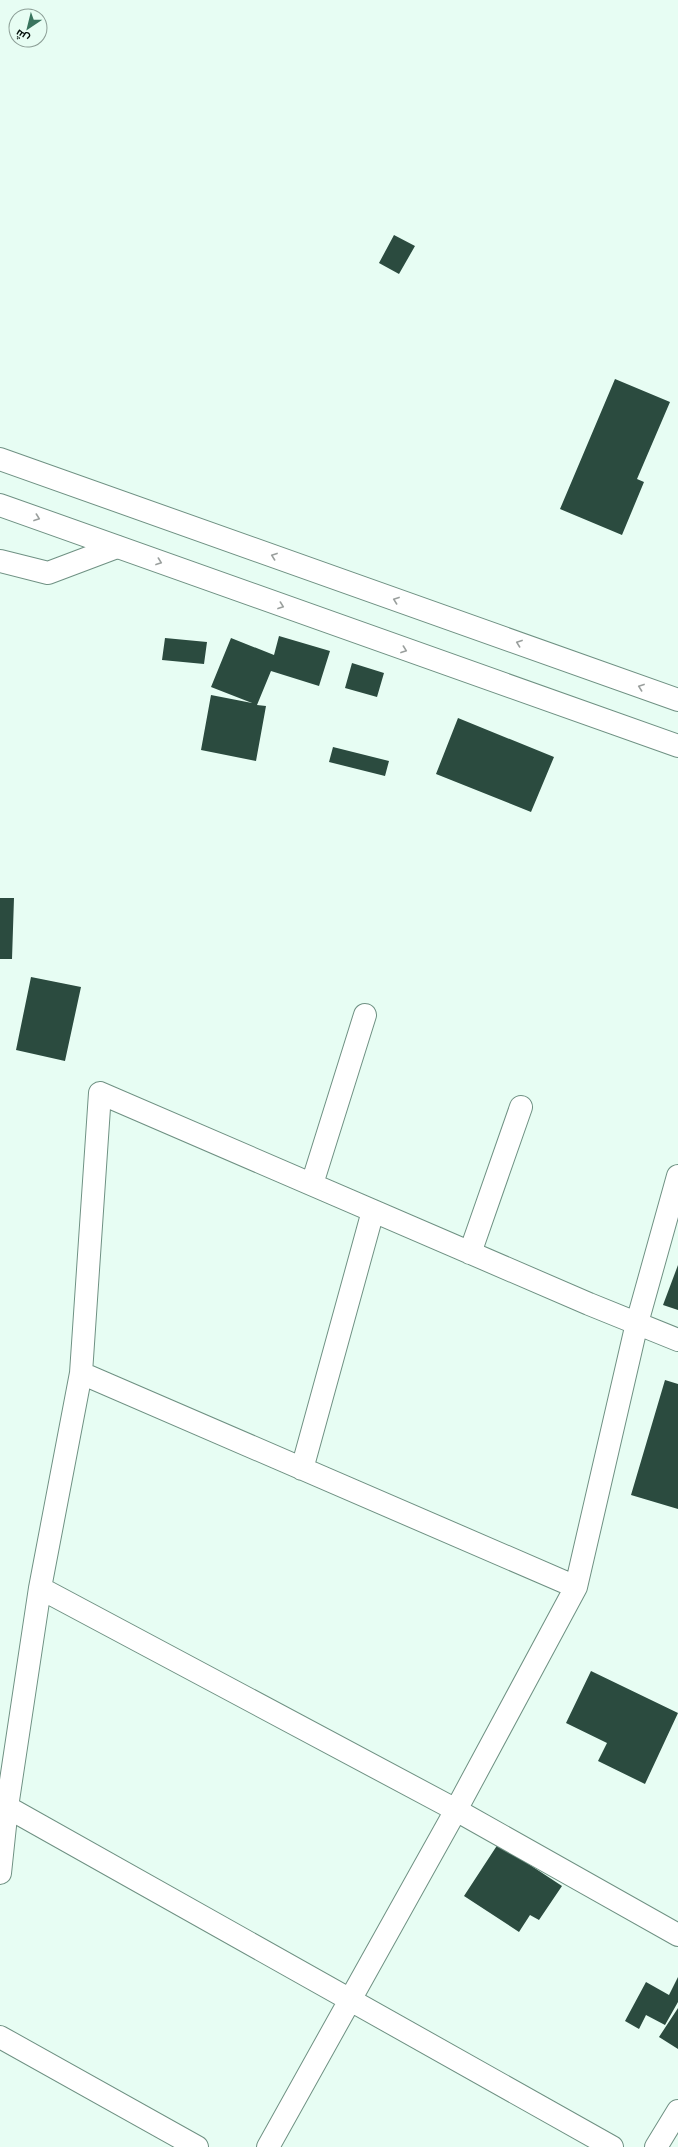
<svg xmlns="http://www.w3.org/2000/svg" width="678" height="2147" font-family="'Golos Text',Cairo,sans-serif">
<rect width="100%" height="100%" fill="#e7fdf3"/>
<path fill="#2b4b3f" d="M394,235L415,246L399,274L379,263Z
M615,379L670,402L637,479L644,482L622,535L560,509Z
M279,636L330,651L319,686L271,671L257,705L266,706L256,761L201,750L211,695L252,703L211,687L231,638L274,655Z
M165,638L207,642L204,664L162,660Z
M352,663L384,673L377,697L345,688Z
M458,718L554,757L531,812L436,774Z
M333,747L389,761L385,776L329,762Z
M0,898H14L12,959H0Z
M31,977L81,987L65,1061L16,1050Z
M678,1265V1310L663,1305Z
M665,1380L678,1384V1509L631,1495Z
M591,1671L678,1713L645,1784L598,1761L607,1743L566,1723Z
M498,1844L562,1886L539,1920L530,1915L519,1932L464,1896Z
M678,1977V2002L665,2025L646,2015L639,2029L625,2021L646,1982L669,1995Z
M678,2008V2049L659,2037Z"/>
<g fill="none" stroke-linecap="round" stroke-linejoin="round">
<g stroke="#6f9183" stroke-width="24">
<path id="street" d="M0,561L48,573L117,547
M312,1184L365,1015
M470,1253L521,1107
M81,1373L576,1587
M302,1469L373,1211
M40,1588L81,1373L100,1093L589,1304L678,1340
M7,1807L612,2147
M0,1873L7,1807L40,1588L456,1810L678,1935
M0,2037L197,2147
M268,2147L456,1810L576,1587L637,1323L678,1176
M656,2147L678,2111"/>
</g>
<g stroke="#6f9183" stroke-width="24">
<path id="primary" d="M0,459L678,700
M0,505L678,746"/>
</g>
<use href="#street" stroke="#fff" stroke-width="22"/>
<use href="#primary" stroke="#fff" stroke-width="22"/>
</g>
<defs><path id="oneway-chevron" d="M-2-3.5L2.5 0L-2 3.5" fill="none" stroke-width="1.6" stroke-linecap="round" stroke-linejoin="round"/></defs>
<g stroke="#9a9f9d">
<use href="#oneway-chevron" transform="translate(37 518) rotate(20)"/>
<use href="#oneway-chevron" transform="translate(274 556) rotate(-160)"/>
<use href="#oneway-chevron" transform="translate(159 562) rotate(20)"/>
<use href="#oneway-chevron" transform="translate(396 600) rotate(-160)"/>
<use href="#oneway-chevron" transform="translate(281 606) rotate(20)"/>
<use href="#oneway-chevron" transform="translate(519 643) rotate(-160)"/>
<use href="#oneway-chevron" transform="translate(404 650) rotate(20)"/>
<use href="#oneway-chevron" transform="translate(641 687) rotate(-160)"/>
</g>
<g transform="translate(28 28) rotate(215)"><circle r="19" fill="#e7fdf3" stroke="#8c9e96"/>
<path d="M0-3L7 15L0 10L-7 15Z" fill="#39745e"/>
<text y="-6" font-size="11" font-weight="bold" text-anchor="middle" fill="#030f0a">ش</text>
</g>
</svg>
